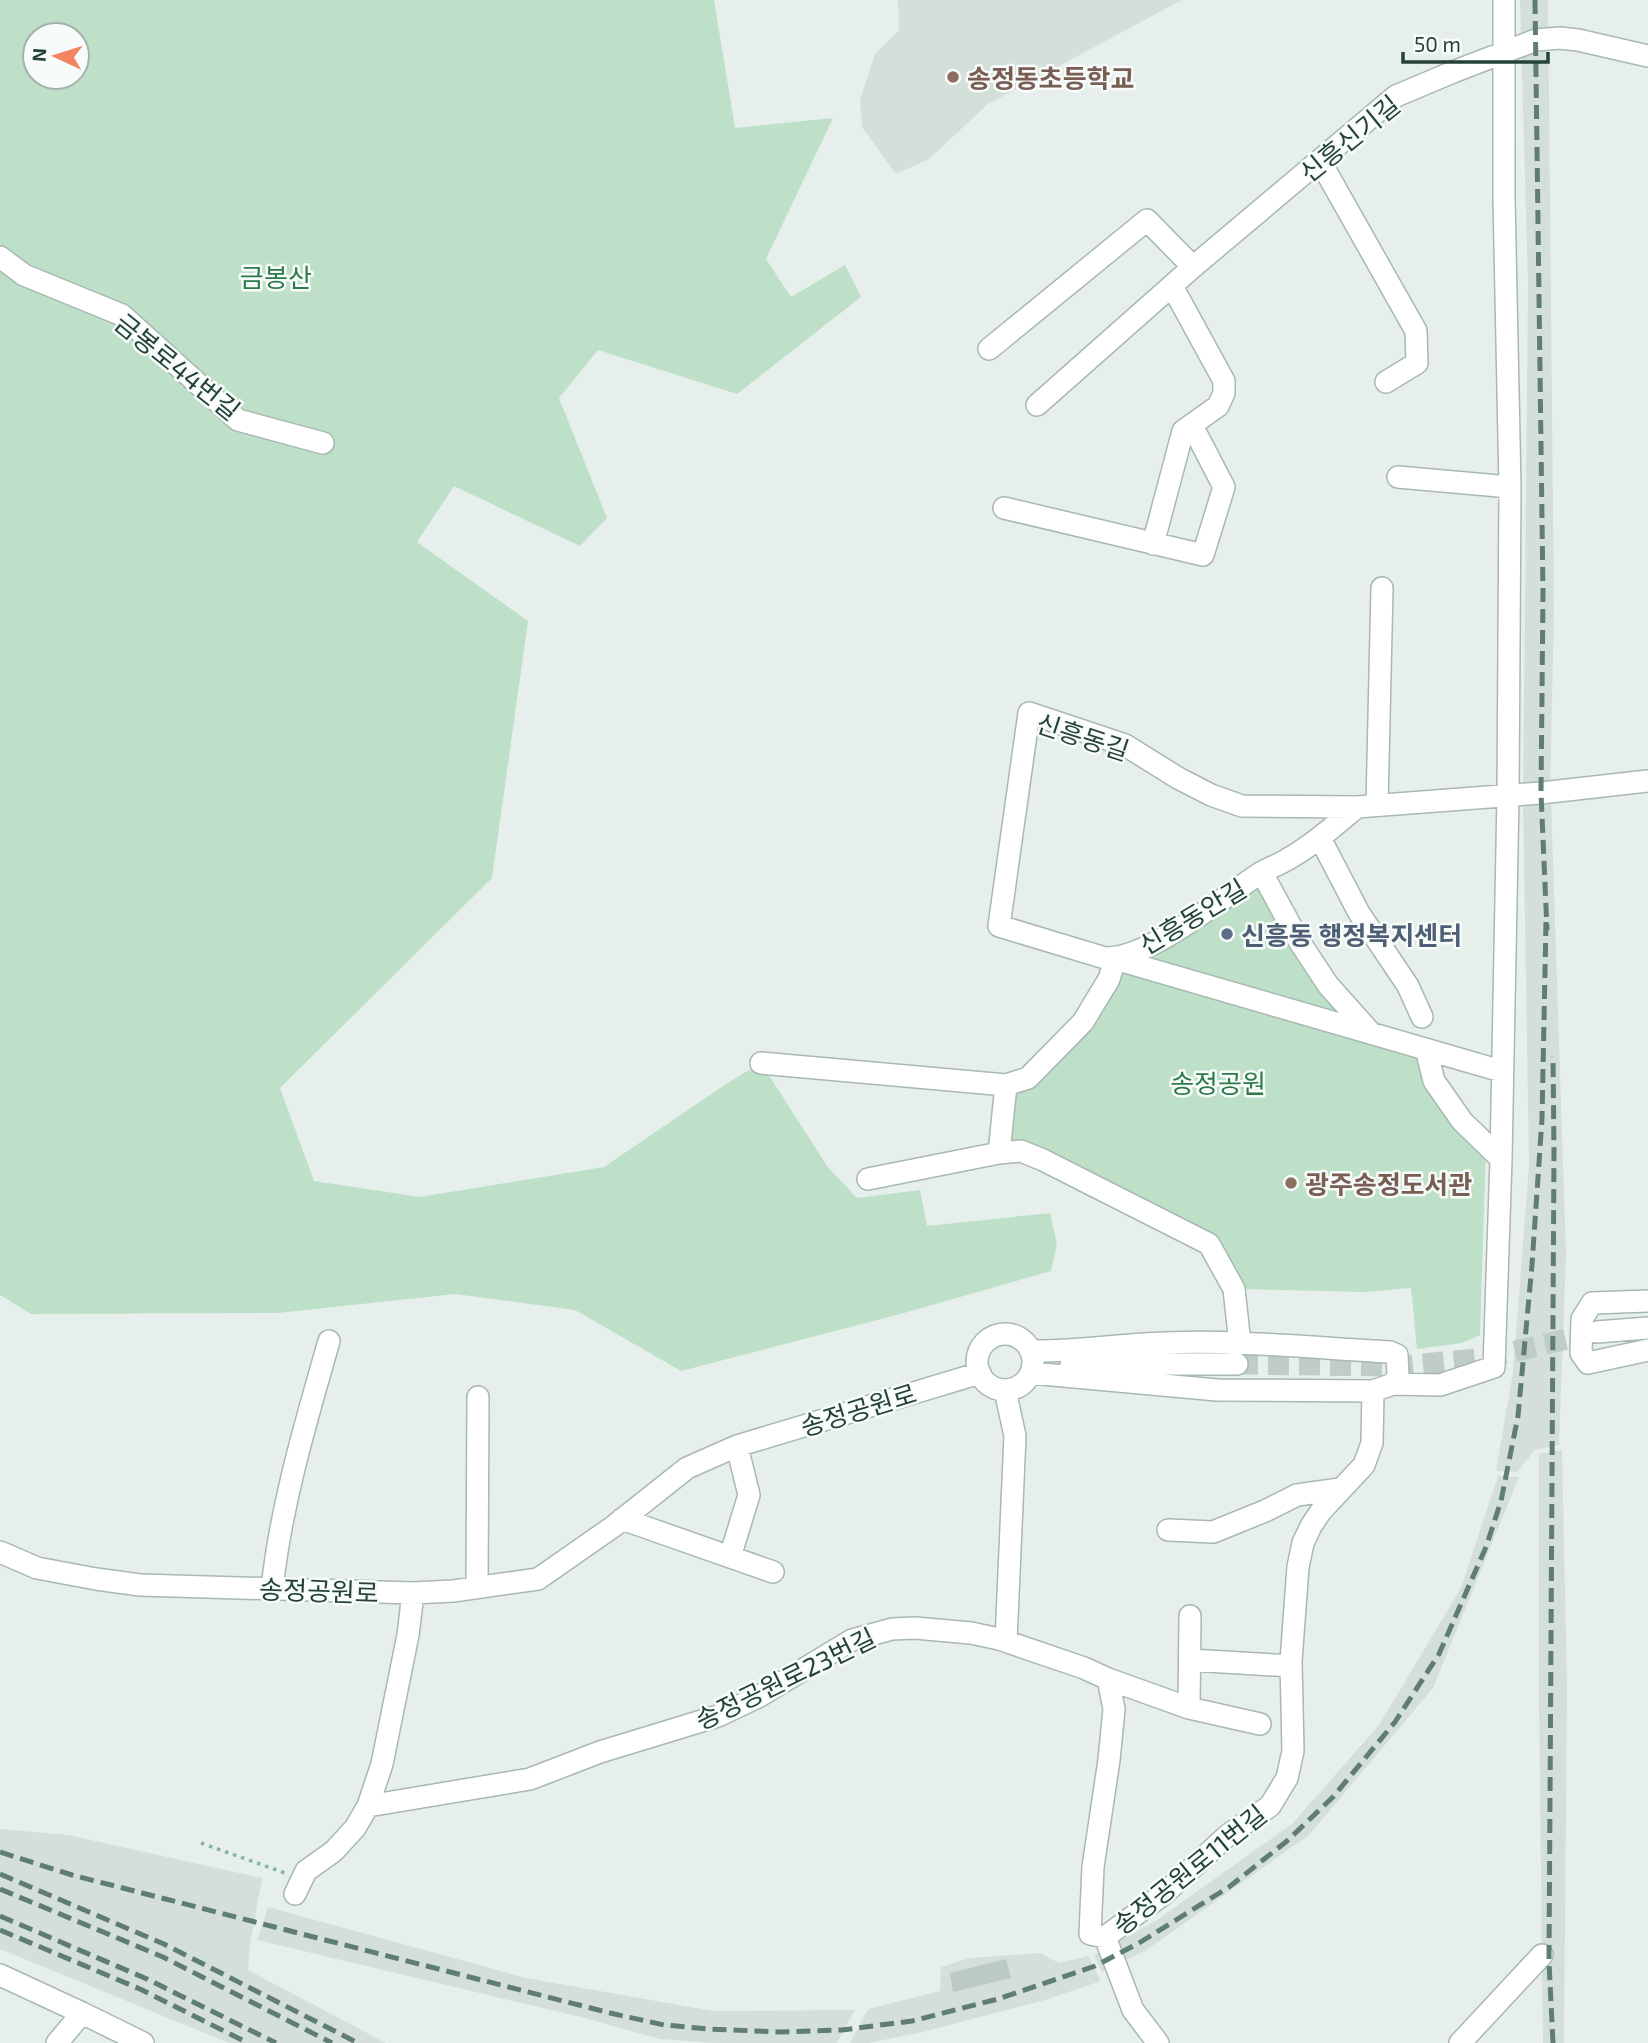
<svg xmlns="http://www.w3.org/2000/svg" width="1648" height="2043" font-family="'Exo 2','Noto Sans KR',sans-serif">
<rect width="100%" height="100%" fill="#e6efeb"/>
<path fill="#d4dfda" d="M898,0H1182L988,104L929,159L896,174L862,127L860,100L875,54L899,30Z
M1520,0H1548L1554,611L1550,797L1523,799L1528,285Z
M1551,800L1566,1254L1559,1445L1535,1450L1517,1472L1496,1471L1513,1372L1529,1165L1523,803Z
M1562,1450L1567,1687L1564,2043H1543L1539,1706V1454Z
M1498,1476L1519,1477L1433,1688L1309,1835L1145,1951L1102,1972L1094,1955L1157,1920L1292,1824L1379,1725L1461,1588Z
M0,1829L68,1835L262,1878L250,1945L248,1970L386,2043H229L0,1949Z
M268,1907L526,1978L713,2011L855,2010L837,2043H715L660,2039L581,2017L257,1940Z
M1040,1953L1059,1963L1088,1956L1101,1981L1045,2000L923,2032L868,2043H850L868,2009L940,1991L941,1967L970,1958Z"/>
<path fill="#bfe0c8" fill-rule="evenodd" d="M0,0H714L735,128L833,118L766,259L791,297L845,265L861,297L737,394L598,350L559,398L607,518L580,546L454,486L417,542L528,621L492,878L280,1088L314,1181L420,1197L604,1167L729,1082L761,1063L827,1166L857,1198L920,1190L927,1226L1050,1213L1057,1245L1051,1271L904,1313L681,1371L575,1310L455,1294L278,1313L31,1314L0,1295ZM35,35H77V77H35Z
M1262,873L1370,1032L1426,1049L1486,1145L1480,1335L1462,1343L1417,1349L1411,1288L1365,1292L1234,1289L1209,1244L1043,1160L999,1153L1006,1085L1028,1078L1109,979Z"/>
<path fill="#bbcac4" d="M1006,1959L1011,1978L953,1992L950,1973Z"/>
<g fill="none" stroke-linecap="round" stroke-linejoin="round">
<path stroke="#bfccc8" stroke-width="21" stroke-dasharray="21 10" stroke-linecap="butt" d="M1237,1364L1402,1366L1486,1358L1597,1332"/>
<g stroke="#a8b8b2" stroke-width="24">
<path id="minor" d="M1320,161L1416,331L1417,363L1386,382
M0,257L24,275L122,315L238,420L323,443
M989,349L1147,220L1193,267
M1037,405L1193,267L1396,96L1453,72L1536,40L1560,38L1578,40L1648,56
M1398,477L1510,487
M1004,508L1203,555L1224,487L1197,435L1183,431
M1153,544L1183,431L1218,406L1224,393V381L1172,286
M1377,805L1382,588
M1357,807C1335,825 1313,845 1288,859C1279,865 1268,868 1259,874C1222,898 1148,960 1105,958L999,926L1029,713L1125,745L1178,778L1211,795L1242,806L1357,807L1541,793L1648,781
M1320,838L1359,913L1408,986L1422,1017
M1262,873L1299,941L1328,985L1370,1032
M1426,1049L1434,1081L1462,1121L1501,1159
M761,1063L1006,1085
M868,1179L999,1153
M1648,1301L1592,1303L1582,1319L1581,1353L1588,1363L1648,1350
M1597,1332L1648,1328
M977 1362a28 28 0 1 1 56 0a28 28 0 1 1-56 0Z
M1240,1344L1234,1289L1209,1244L1043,1160L1021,1151L999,1153L1006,1085L1028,1078L1083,1022L1109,979L1115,959L1501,1071
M1031,1351C1076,1352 1120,1344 1165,1343C1239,1340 1315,1348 1390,1352L1397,1355L1398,1376L1393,1384L1373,1391L1217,1390L1031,1373
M1071,1364H1237
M1393,1384L1440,1385L1494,1367L1501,1159L1508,796L1510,487L1504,198V0
M1005,1390L1015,1436L1006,1641
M622,1519L773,1572
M1168,1530L1213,1532L1265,1511L1297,1495L1340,1489
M0,1552L37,1568L96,1579L140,1585L413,1593L453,1591L538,1579L614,1526L687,1468L737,1446L980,1373
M730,1557L749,1495L737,1446
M477,1587L478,1397
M272,1589C281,1504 306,1422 329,1341
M1190,1660L1291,1666
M1108,1679L1189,1708L1260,1724
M1189,1708L1190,1616
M368,1806L530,1779L600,1752L718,1716L758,1697L852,1640L892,1629L915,1628L971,1633L999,1639L1084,1668L1108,1679L1114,1709L1109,1760L1093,1867L1090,1934L1105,1937
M295,1894L306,1871L334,1851L355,1828L368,1806L382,1764L408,1635L413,1593
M1105,1937L1165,1893L1228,1835L1270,1806L1287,1778L1293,1751L1291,1661L1298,1567L1303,1543L1311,1526L1321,1511L1364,1465L1372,1443L1373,1391
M1105,1937L1133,2010L1158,2043
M0,1975L82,2013
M57,2043L82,2013L143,2043
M1460,2043L1542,1955"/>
</g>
<path stroke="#86b3a5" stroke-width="3.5" stroke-dasharray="3.5 5" stroke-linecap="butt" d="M201,1843L285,1873"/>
<use href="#minor" stroke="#fff" stroke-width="21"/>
<path stroke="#5f7d75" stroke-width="5" stroke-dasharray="14 7" stroke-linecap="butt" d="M1535,0L1543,593L1541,793L1547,930
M0,1852L72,1875L610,2013L664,2025L709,2029L780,2032L842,2030L912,2021L998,1999L1095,1966L1139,1943L1229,1887L1287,1841L1333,1797L1395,1722L1439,1654L1486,1547L1501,1501L1518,1416L1532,1265L1542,1119L1546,922
M0,1874L164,1944L358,2043
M0,1889L163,1957L332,2043
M0,1916L147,1979L276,2043
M0,1930L140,1989L248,2043
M1553,2043L1549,1962L1554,1152L1553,1056"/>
</g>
<g fill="#8d6e63" stroke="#f7fbf9" stroke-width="2.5">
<circle cx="953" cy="77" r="7"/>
<circle cx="1291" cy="1183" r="7"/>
</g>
<circle fill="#5c6f8a" stroke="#f7fbf9" stroke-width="2.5" cx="1227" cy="934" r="7"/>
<g text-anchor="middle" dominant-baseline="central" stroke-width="5" stroke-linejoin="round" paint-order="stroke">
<g font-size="26" font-weight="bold" fill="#785e54" stroke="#f7fbf9" text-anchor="start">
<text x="967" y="77">송정동초등학교</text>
<text x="1305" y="1183">광주송정도서관</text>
</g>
<g font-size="26" fill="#24423a" stroke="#f7fbf9">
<text transform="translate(1349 138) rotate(-39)">신흥신기길</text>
<text transform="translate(178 366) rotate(39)">금봉로44번길</text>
<text transform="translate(1083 736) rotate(18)">신흥동길</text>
<text transform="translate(1192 916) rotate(-31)">신흥동안길</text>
<text transform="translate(858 1409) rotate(-17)">송정공원로</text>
<text transform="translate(319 1590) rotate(2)">송정공원로</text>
<text transform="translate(785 1678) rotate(-26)">송정공원로23번길</text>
<text transform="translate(1189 1869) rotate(-39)">송정공원로11번길</text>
</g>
<g font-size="26" fill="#2d7a4b" stroke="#f7fbf9">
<text x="276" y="276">금봉산</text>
<text x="1218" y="1082">송정공원</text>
</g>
<g font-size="26" font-weight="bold" fill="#4e5e75" stroke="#f7fbf9" text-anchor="start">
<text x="1241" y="934">신흥동 행정복지센터</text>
</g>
</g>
<g transform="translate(56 56) rotate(274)"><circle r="33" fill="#f7fbf9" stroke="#a3b1ad" stroke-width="2"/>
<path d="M0-5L12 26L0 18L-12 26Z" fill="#f4845f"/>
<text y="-10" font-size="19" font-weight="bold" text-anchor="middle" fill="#24423a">N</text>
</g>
<path d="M1403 52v10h145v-10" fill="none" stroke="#24423a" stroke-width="3.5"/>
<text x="1414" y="52" font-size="21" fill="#24423a" stroke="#f7fbf9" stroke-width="5" paint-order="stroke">50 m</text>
</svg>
